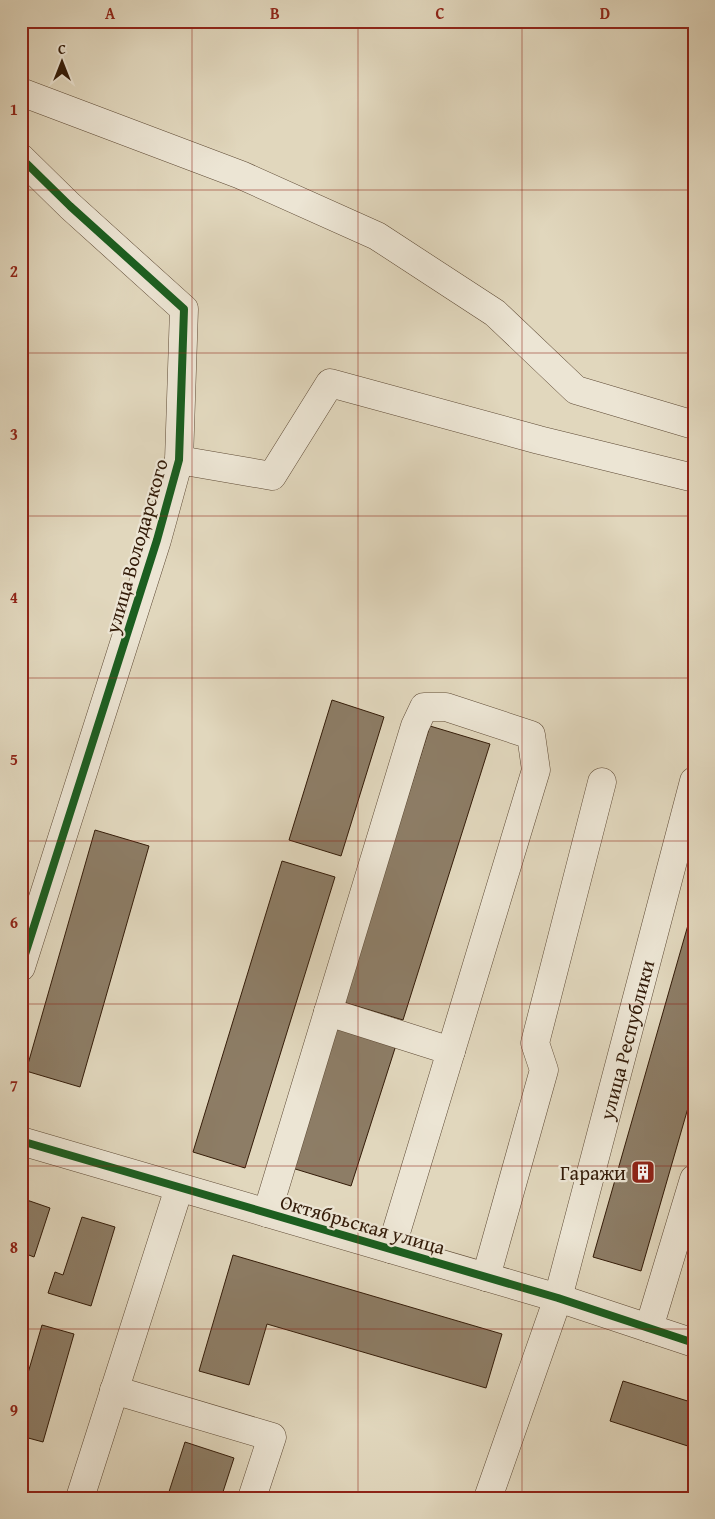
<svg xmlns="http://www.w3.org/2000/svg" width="715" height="1519" font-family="'Gentium Book Plus',serif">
<rect width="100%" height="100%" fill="#e1d7bd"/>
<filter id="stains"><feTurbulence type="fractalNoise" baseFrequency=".004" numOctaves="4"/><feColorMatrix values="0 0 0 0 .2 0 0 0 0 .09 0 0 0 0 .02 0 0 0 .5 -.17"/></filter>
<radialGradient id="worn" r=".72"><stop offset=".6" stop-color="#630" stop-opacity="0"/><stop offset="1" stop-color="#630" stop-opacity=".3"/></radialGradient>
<path fill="#8d7d66" stroke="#331b08" d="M332,700L384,717L341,856L289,840Z
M430,726L490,744L403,1020L343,1002Z
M95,830L149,846L80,1087L26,1071Z
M282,861L335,877L245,1168L193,1152Z
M694,904V1087L641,1271L593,1257Z
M337,1023L397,1042L351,1186L292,1168Z
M21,1198L50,1208L34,1257L21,1252Z
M82,1217L115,1227L91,1306L48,1293L55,1272L63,1275Z
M233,1255L502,1334L486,1388L267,1324L249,1385L199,1371Z
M42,1325L74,1334L43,1442L21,1436V1397Z
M623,1381L694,1403V1448L610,1421Z
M185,1442L234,1458L221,1498H167Z"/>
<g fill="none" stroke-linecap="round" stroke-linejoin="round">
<g stroke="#5e4a35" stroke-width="29">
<g id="minor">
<path d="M21,92L241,175L377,236L495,313L576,390L694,425"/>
<path d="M21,158L70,206L184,309L179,460L157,540L21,967"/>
<path d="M179,460L272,476L330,383L539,440L694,478"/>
<path d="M328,1012L451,1051"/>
<path d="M21,1141L558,1298L694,1343"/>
<path d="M267,1213L415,726L424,707H446L531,735L536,770L391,1249"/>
<path d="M486,1277L544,1070L535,1043L602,782"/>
<path d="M649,1328L694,1179"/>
<path d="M114,1390L272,1437L252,1498"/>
<path d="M80,1498L179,1188"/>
<path id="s1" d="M488,1498L558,1298L694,781"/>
</g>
</g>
<use href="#minor" stroke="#ece5d4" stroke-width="28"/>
<g stroke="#ece5d4" stroke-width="11">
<path id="cycleway" d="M21,158L70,206L184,309L179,460L157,540L21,967
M21,1141L558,1298L694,1343"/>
</g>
<use href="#cycleway" stroke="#1b5e20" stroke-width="8"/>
</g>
<path fill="none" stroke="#8f2418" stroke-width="1" stroke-opacity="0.55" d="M192,21V1498M358,21V1498M522,21V1498M21,190H694M21,353H694M21,516H694M21,678H694M21,841H694M21,1004H694M21,1166H694M21,1329H694"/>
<defs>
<g id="building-square" transform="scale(1.25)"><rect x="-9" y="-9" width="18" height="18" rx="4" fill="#8f2418" stroke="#ece5d4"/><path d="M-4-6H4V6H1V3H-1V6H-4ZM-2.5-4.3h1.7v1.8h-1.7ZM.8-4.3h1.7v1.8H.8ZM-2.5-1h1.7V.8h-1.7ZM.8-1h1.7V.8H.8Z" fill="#fff"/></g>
</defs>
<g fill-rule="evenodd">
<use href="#building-square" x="643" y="1172"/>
</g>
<g text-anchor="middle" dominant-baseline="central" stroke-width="4.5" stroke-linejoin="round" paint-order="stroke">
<g font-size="20" fill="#331b08" stroke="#ece5d4">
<text transform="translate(136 546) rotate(-74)">улица Володарского</text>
<text stroke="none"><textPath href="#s1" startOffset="479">улица Республики</textPath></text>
<text transform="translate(363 1224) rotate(16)">Октябрьская улица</text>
</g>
<g font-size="20" fill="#331b08" stroke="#ece5d4" text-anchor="end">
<text x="626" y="1172">Гаражи</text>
</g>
</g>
<rect width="715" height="1519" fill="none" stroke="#e1d7bd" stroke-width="55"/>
<g transform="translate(62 62)" stroke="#ece5d4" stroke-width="4" paint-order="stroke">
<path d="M0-4L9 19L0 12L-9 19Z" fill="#331b08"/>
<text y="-8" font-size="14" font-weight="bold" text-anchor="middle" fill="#331b08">С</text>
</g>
<rect x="28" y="28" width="660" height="1464" fill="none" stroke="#8f2418" stroke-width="2"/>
<g font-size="16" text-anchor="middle" font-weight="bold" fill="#8f2418">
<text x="110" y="19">A</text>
<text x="275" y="19">B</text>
<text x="440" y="19">C</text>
<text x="605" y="19">D</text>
<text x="14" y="115">1</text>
<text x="14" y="277">2</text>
<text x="14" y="440">3</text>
<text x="14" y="603">4</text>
<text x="14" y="765">5</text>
<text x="14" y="928">6</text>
<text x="14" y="1091">7</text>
<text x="14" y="1253">8</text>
<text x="14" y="1416">9</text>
</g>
<rect width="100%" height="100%" filter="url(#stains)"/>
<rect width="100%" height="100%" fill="url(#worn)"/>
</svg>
